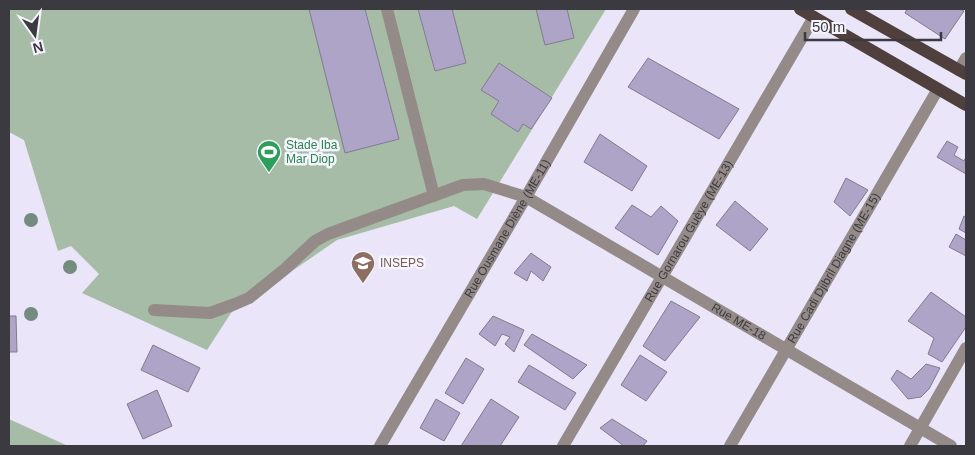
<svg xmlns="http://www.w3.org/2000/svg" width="975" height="455" font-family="Helvetica,sans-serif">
<rect width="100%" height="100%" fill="#eae5f8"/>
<path fill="#a6bca7" d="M9,9H606L477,219L454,206L337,240L231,313L207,350L82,293L99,274L71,246L58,251L24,140L9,132Z
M9,419L68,446H9Z"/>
<path fill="#aea4c8" stroke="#807c8d" d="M309,9H365L399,139L345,153Z
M418,9H452L466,63L435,71Z
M536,9H567L574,38L545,45Z
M907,9H960L964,11L945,39L905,13Z
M648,58L739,109L719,139L628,87Z
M499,63L552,98L531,129L523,124L518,132L491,114L499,101L481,90Z
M600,134L647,166L632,191L584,162Z
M947,141L958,147L954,155L964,161L966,157V174L937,157Z
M846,178L868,190L850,216L834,202Z
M735,201L768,229L750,251L716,225Z
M632,205L651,217L661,206L678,221L658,255L615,228Z
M964,216L966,217V233L959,229Z
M956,234L966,240V256L949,247Z
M531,253L551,267L543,281L531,271L527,281L514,273Z
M931,292L966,317V327L942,362L928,354L934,338L908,321Z
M671,301L700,317L665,361L643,346Z
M9,316H16L17,352H9Z
M493,316L524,330L514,352L505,344L510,337L502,334L495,346L479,334Z
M532,334L587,365L573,379L524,345Z
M153,345L200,368L188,392L141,370Z
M640,355L667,372L646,401L621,385Z
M466,358L484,369L463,404L445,393Z
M926,364L940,368L929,389L921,397L908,399L891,379L897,370L911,379Z
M529,365L576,393L565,410L518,382Z
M157,390L172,426L143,439L127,404Z
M436,399L460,413L444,441L420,428Z
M491,399L519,417L500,446H461Z
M612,419L647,441L643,446H624L600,428Z"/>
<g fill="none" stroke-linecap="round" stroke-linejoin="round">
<g stroke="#948b89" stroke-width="12">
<path d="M387,9L434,196"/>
<path d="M959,70L966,58"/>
<path id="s1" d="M154,310L210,313L235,304L249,298L285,269L315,241L328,234L463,185L484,184L526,197L951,446"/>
<path id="s2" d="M380,446L526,197L634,9"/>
<path id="s3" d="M563,446L814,17"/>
<path id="s4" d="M730,446L938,89"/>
<path d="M910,446L966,348"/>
</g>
<path stroke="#50403d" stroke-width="12" d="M800,9L966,105
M851,9L966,74"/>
</g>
<g fill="#748b7f">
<circle cx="31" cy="220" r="7"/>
<circle cx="70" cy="267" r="7"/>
<circle cx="31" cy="314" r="7"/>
</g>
<defs>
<g id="stadium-pin" transform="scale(1.25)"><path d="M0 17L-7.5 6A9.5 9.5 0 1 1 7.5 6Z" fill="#2e9e5b" stroke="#f6f4fc"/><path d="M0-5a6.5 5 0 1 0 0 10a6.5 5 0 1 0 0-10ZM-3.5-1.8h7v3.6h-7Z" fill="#fff"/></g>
<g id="university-pin" transform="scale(1.25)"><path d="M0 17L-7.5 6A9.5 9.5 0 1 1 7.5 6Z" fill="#8d6e63" stroke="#f6f4fc"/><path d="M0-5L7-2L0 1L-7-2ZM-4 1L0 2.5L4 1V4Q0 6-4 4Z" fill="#fff"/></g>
</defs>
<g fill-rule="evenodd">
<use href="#stadium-pin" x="269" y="152"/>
<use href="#university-pin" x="363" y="263"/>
</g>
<g text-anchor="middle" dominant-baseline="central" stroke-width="5" stroke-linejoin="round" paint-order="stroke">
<g font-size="12" fill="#27864d" stroke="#f6f4fc" text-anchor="start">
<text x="286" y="145">Stade Iba<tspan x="286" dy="14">Mar Diop</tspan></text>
</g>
<g font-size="12" fill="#3c3a41" stroke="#f6f4fc">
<text stroke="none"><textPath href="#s2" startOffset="252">Rue Ousmane Diène (ME-11)</textPath></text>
<text stroke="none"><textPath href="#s3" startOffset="249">Rue Gornarou Guèye (ME-13)</textPath></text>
<text stroke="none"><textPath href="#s4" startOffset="206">Rue Cadi Djibril Diagne (ME-15)</textPath></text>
<text stroke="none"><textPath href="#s1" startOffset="655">Rue ME-18</textPath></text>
</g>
<g font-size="12" fill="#785e54" stroke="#f6f4fc" text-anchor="start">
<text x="380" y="263">INSEPS</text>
</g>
</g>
<rect width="975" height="455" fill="none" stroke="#3c3a41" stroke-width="20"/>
<g transform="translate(35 35) rotate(166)" stroke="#f6f4fc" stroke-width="4" paint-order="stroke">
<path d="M0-4L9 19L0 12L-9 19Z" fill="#3c3a41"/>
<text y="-8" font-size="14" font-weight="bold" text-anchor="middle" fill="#3c3a41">N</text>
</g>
<path d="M805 32v8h136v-8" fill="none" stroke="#3c3a41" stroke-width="2.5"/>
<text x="812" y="32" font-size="15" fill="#3c3a41" stroke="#f6f4fc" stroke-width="4" paint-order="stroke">50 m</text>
</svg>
